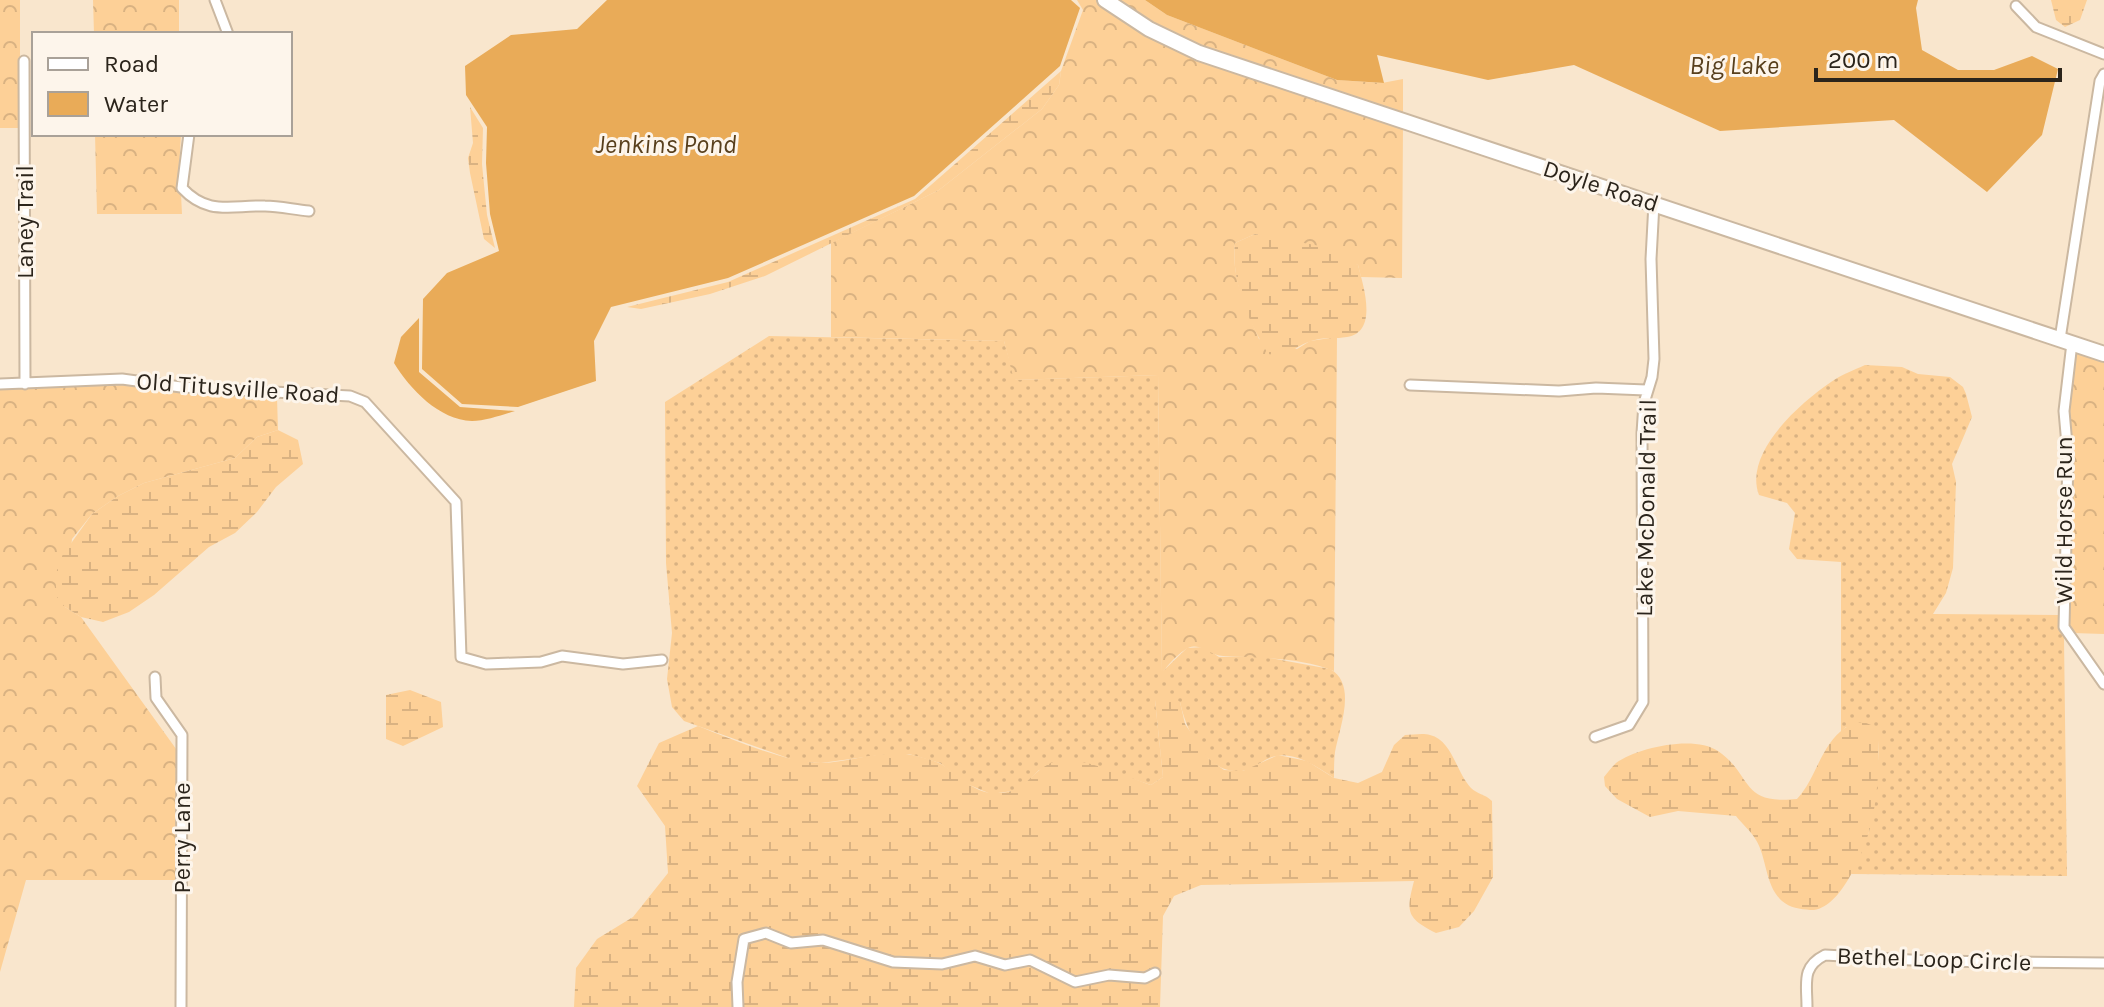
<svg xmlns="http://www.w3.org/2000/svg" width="2104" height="1007" font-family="Karla,sans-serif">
<defs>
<pattern id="grass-dots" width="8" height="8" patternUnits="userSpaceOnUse" patternTransform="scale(2)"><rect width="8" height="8" fill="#fdd097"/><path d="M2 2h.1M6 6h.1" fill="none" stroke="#d9b282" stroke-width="1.8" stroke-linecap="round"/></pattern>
<pattern id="forest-crowns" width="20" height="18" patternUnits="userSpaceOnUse" patternTransform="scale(2)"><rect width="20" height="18" fill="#fdd097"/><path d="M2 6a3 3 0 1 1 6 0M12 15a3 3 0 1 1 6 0" fill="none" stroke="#d9b282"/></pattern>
<pattern id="wetland-marsh" width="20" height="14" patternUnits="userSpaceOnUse" patternTransform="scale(2)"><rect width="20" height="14" fill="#fdd097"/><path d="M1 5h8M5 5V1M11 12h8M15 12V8" fill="none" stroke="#d9b282"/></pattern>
</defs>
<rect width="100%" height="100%" fill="#f9e6cd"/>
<path fill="url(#grass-dots)" d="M769,336L1004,341L1015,380L1158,375L1162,672L1187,648L1204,647L1219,657L1259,656L1330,669C1358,684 1339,729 1335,752C1334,760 1334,769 1334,778C1319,768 1296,752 1276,756C1264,758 1254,770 1242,771C1206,775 1186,730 1180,702L1155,700L1163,777L1151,785L1085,763L1039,770L1019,790L991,794L967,784L940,763L909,754L880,755L821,763L799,762L684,721L672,707L667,679L672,633L666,563L665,402Z
M1865,365L1902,367L1918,374L1950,377L1963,387L1966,394L1972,417L1952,464L1956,482L1953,568L1946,593L1933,614L2059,615L2064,637L2067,876L1851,874L1869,832L1879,753L1877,728L1846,727L1841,732V562L1797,559L1789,549L1795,513L1787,503L1759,495C1743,453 1800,403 1831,382C1841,375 1854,370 1865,365Z"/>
<path fill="url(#forest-crowns)" d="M0,0H20V128H0Z
M93,0H179V34H94Z
M1077,0H1097L1147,33L1403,125L1402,278L1361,277L1358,265L1255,234L1235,243C1231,279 1246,306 1259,339L1297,349L1310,341L1337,337L1334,671C1299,657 1260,658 1223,656C1210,656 1202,642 1188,648C1181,651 1165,667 1162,674L1158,375L1014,380L1004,341L831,337V243L939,190L1042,109L1059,85L1061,71L1083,10Z
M1113,0H1145L1167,15L1337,80L1382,83L1403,79V116C1304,83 1201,58 1113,0Z
M95,134H181L178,188L181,194L182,214H97Z
M2075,350L2104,360V634L2072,633L2068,625V411Z
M122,384L181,392L277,397L278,430L257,437L235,458L144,483L118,496L92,514L72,539L65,607L81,617L179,753L178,880H26L0,972V388Z"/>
<path fill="url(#wetland-marsh)" d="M2051,0H2087L2080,20L2065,27L2056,20Z
M1061,71L1059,85L1042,109L939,190L765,276L710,294L641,309L627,307L728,282L915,199Z
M470,107L483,128L482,164L487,215L495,248L484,239L470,173L468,158L473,143Z
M1255,234L1331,248L1358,265C1363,285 1379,332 1347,337C1336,339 1326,337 1315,340C1296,344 1290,358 1268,354C1248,320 1231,282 1235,243Z
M278,430L298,440L303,464L276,487L257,512L235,533L209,547L154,595L129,612L103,622L81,617L65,607L57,597L55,576L62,556L92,514L118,496L144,483L235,458L257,437Z
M410,690L441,702L443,727L403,746L386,739V695Z
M1163,693L1180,702L1185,724L1209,759L1224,770L1243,771L1278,755L1307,761L1334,778L1358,783L1382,772L1394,745L1405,735C1412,735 1423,733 1430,735C1452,740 1456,772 1471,788C1477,794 1485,794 1492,801L1493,877L1474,911L1459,927L1436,933C1406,918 1406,912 1414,881L1201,885L1174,896L1163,916L1160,1007H574L576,968L597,939L633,917L668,873L665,826L637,786L659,743L698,726C728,738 791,764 821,763C851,762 882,749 912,755C921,757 933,760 941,764C958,774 973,793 994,793C1027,794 1026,775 1051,763C1074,752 1127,777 1151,785L1163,777L1155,700Z
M1864,722L1878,728C1880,761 1878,800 1869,832C1862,855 1839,912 1810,910C1800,909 1790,908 1782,901C1765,886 1767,858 1756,840C1751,831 1742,824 1736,816L1678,811L1650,817L1617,799L1605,786L1604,777C1607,773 1612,767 1616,763C1638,747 1695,735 1718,751C1754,776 1739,805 1797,799C1816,779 1821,744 1845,728C1850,724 1858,723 1864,722Z"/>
<path fill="#e9ab58" d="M607,0H1071L1080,8L1060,66L914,196L728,278L611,307L594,341L596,381L518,407L462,404L422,369L423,299L447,273L499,251L490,214L486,163L487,127L466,95L465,66L511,35L577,29Z
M1145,0H1918L1916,8L1922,50L1958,70H1994L2032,56L2058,69L2042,135L1987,192L1894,120L1720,131L1574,65L1488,80L1377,55L1384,83L1337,80L1167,15Z
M419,318V372L460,407L515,411C502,415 485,421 472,421C439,420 410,389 394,363L401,337Z"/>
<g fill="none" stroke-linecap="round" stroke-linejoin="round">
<g stroke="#cbb8a1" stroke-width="13">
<path id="minor" d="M215,0L228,34
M2016,6L2036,27L2104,54
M24,61L25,384
M189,134L182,188C208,216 231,205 265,206C280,206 295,210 309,211
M2060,339L2100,81L2104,74
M2072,343L2064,411L2068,456L2064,627L2104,684
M0,384L122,379L181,387L350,396L365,402L456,502L461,657L486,664L541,662L562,656L623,664L662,660
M1410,385L1559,391L1596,388L1646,390
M155,677L156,698L182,735L181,1007
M1595,737L1629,725L1643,702L1642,433L1644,403L1652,377L1654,359L1651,259L1654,203
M738,1007L737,982L744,939L766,933L791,943L823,940L893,962L942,964L975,956L1005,965L1030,960L1075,982L1109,975L1145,978L1155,973
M1807,1007C1807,983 1801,967 1825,955L1928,961L2104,963"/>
</g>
<g stroke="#cbb8a1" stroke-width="18">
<path id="secondary" d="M1105,0L1149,29L1199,53L2104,354"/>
</g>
<use href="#minor" stroke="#fff" stroke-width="9"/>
<use href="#secondary" stroke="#fff" stroke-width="14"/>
</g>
<g text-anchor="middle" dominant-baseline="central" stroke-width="6" stroke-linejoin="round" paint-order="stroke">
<g font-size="24" fill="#2b241b" stroke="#fdf5eb">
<text transform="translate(1601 186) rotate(18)">Doyle Road</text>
<text transform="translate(25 222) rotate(-90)">Laney Trail</text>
<text transform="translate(238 388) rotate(4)">Old Titusville Road</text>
<text transform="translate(1646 508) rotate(-89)">Lake McDonald Trail</text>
<text transform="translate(2064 520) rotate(-90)">Wild Horse Run</text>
<text transform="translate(182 838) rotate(-90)">Perry Lane</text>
<text transform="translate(1934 959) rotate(2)">Bethel Loop Circle</text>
</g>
<g font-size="26" font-style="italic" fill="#583f1c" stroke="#fdf5eb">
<text x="1734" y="65">Big Lake</text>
<text x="666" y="144">Jenkins Pond</text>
</g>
</g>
<rect x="32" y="32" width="260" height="104" fill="#fdf5eb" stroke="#a9a198" stroke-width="2"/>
<rect x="48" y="58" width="40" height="12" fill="#ffffff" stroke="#a9a198" stroke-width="2"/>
<text x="104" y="72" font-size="24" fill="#2b241b">Road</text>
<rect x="48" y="92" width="40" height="24" fill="#e9ab58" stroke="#a9a198" stroke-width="2"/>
<text x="104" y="112" font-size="24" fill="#2b241b">Water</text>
<path d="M1816 68v12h244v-12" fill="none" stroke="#2b241b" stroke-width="4"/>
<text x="1828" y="68" font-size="24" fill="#2b241b" stroke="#fdf5eb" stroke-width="6" paint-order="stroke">200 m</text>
</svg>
